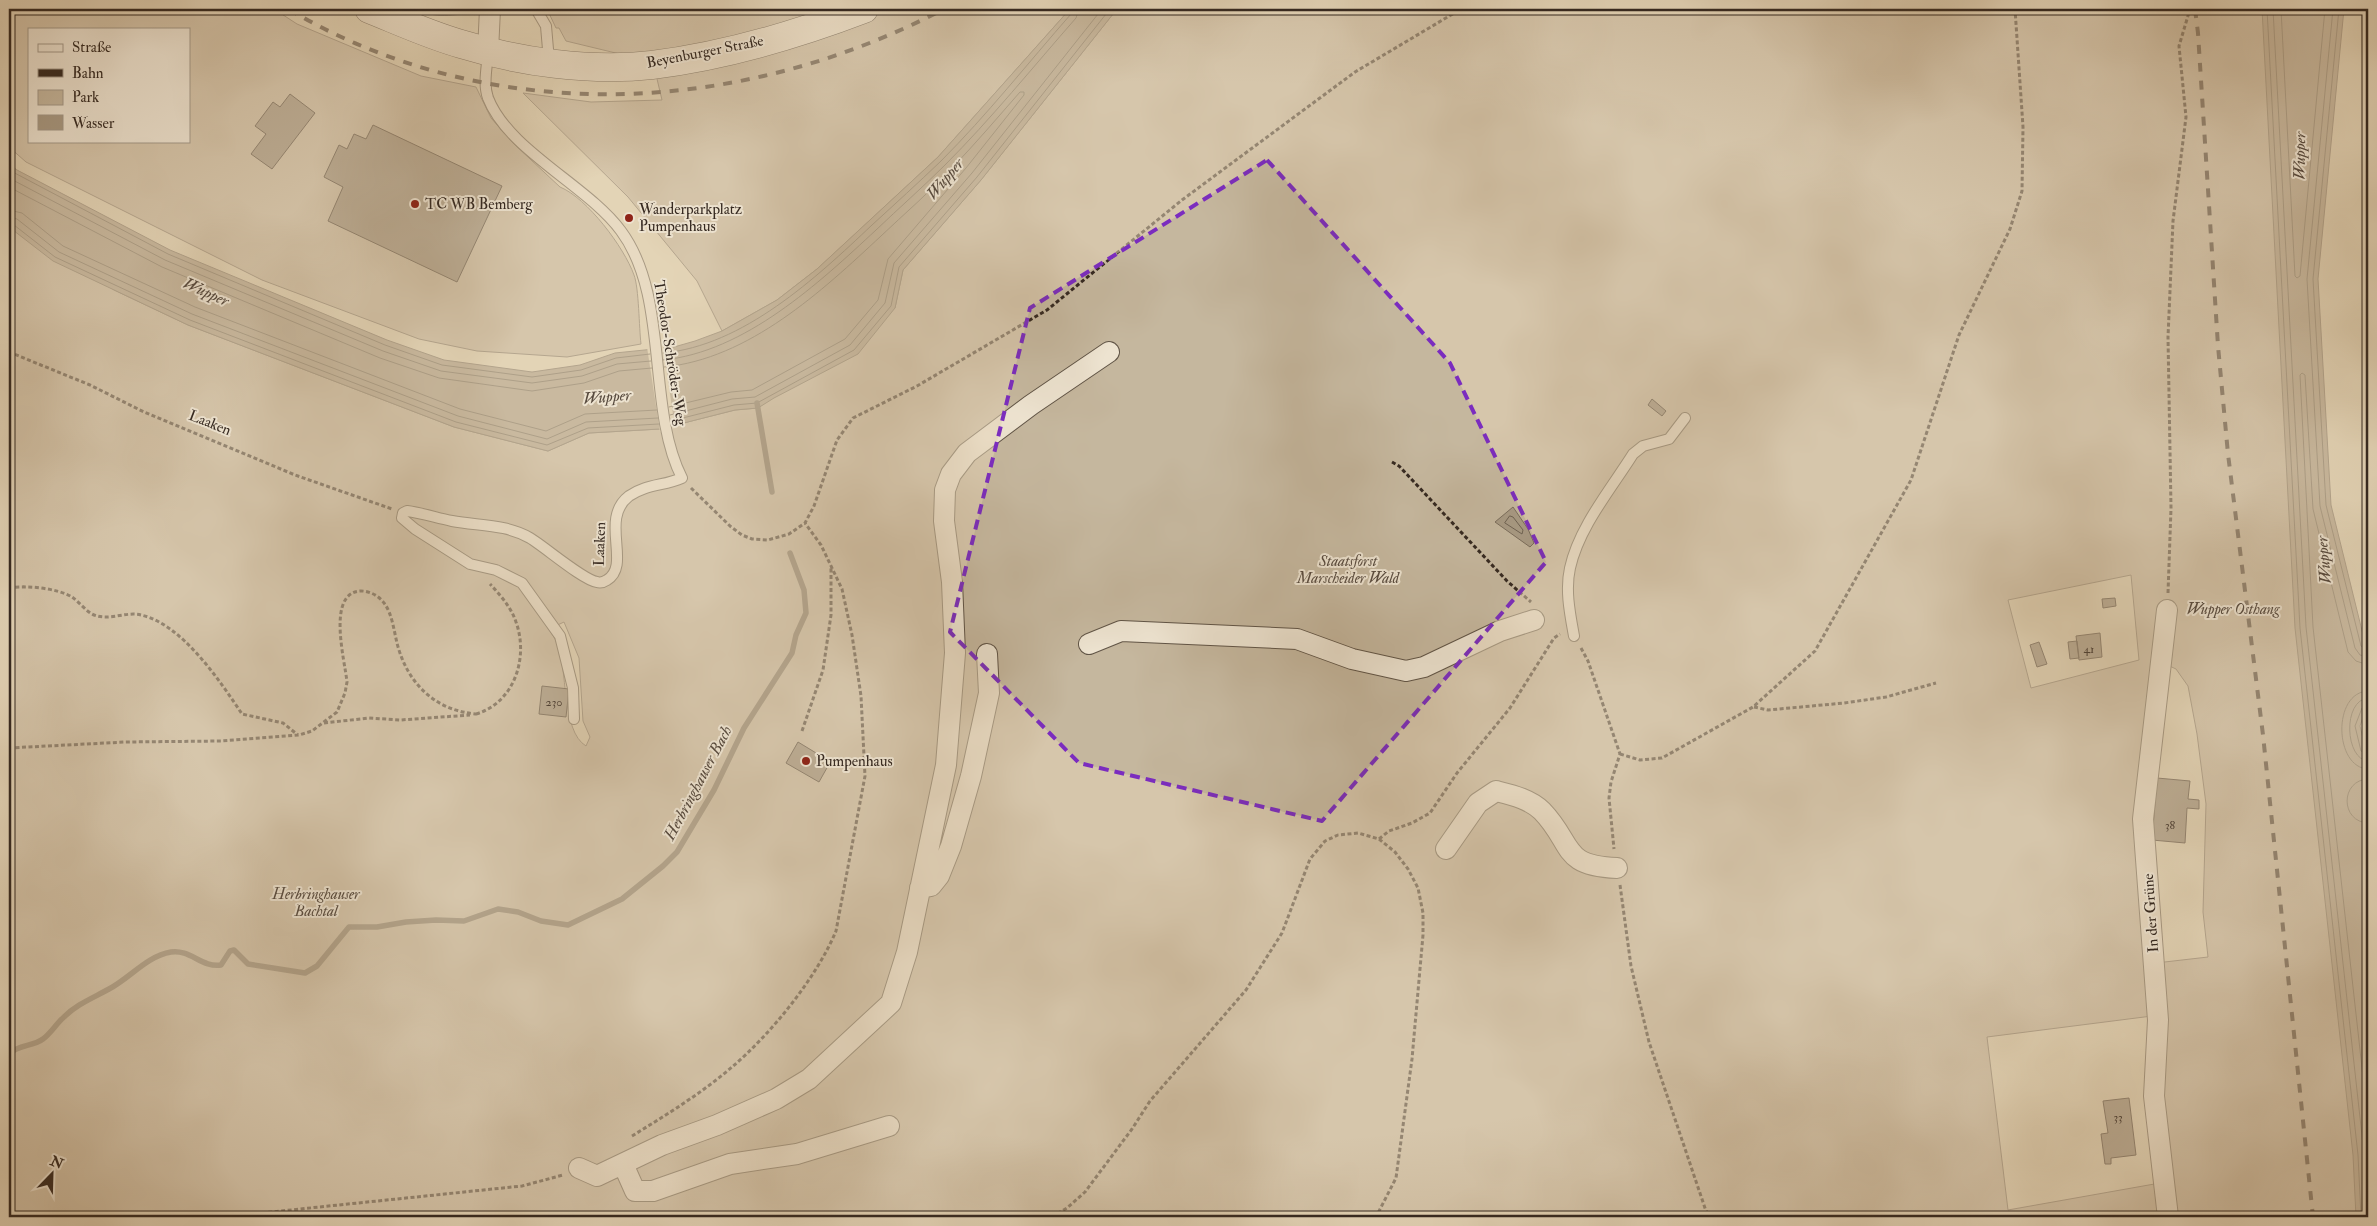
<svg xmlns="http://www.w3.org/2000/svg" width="2377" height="1226" font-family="'IM FELL Double Pica',serif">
<rect width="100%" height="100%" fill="#e3d4b7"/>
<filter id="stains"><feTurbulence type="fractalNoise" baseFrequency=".004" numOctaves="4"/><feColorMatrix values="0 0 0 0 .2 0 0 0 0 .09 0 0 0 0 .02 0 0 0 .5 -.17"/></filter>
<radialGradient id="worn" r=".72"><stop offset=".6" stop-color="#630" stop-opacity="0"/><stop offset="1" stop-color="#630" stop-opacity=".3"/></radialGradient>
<path fill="#c5b79e" stroke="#7d7060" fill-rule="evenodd" d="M9,9H274L297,24L421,76L476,87L491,118L514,144L560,187C587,198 624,247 634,275C639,288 639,328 641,344L567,357L477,351L419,339L262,280L26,162L9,147ZM29,29H189V141H29Z
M421,9H481L474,15L473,12C459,15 429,19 421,9Z
M547,9H1070L938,157L855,234L817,269L777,300L722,331L697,281L628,197L523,93L591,102L662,100L653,62L566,41L559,28H556Z
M1117,9H2289L2368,1217H9V218L114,290L188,325L454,427L548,451L589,433L660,429L735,410L758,408L895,308L903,270L981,180ZM2131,575L2139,660L2031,688L2008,600ZM564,622L579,658L583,721L590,737L586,746C561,731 568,668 557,643C555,638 551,633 549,629ZM2163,663L2176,669L2188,686L2197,734L2206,804L2203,912L2208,957L2156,963L2144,820ZM2152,1016L2160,1183L2008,1210L1987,1037Z"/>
<path fill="#a89a84" stroke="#7a6d5c" d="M1070,9H1117L981,180L903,270L895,308L858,354L774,398L758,408L735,410L660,429L589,433L548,451L454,427L188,325L53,261L9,227V164L17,170L170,250L387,340L444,360L532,372L580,365L615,353L674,347L695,341L722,331L777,300L817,269L938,157Z
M2262,9H2344L2318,279L2331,505L2368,655V703L2360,726L2368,759V783L2365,801L2368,817V1217H2356L2353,1155L2295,628Z
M1513,507L1528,529L1534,543L1530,547L1495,522Z"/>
<path fill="#e3d4b7" d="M663,346L675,428L660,432L647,347Z"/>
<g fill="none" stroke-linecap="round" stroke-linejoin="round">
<path stroke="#6e6252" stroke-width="1" d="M2267,9L2300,628L2358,1155L2361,1217
M2273,9L2306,627L2364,1154L2367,1217
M2281,9L2295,276L2297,278L2300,276L2325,9
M2333,9L2307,279L2320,506L2355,648L2360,655L2368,657
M2339,9L2313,279L2326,505L2361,646L2368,651
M9,170L168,254L385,345L442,365L532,377L581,370L616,358L650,354
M9,178L165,260L383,351L441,371L532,383L582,376L617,364L651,361
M9,187L162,267L380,358L439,378L532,391L584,383L619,371L652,368
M9,210L22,213L63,246L195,307L460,409L546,431L585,414L657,410
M9,217L17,219L59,252L192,314L458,416L547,439L586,422L658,418
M9,223L14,225L55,257L190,320L456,422L547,445L588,428L659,424
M663,353C743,346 816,278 872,225C895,204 918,183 941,161C987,115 1028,63 1071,14L1073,9
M663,360C745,352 819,283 876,230C899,208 923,187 945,165C991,119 1033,67 1076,18L1079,9
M664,367C749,359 822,291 881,236C904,214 930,192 952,168C976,143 998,117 1020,92H1024V95L966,168L888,259L878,300L845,339L752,390L731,392L669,407
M670,415L732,399L755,397L850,345L885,303L894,263L972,173L1102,9
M671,421L734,405L757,403L854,350L891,306L899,267L977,177L1110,9
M1510,516L1513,517L1523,530L1522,534L1505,523Z
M2368,665L2356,661L2348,652L2313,509L2305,375L2302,373L2300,375L2313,627L2368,1122
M2368,691C2332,692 2334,768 2368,769
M2368,698C2342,700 2345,760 2368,761
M2368,704L2362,708L2355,726L2361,751L2368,755
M2368,779C2340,780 2340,822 2368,823"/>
<path stroke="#7a6d5c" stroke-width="5.5" d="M757,403L772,492
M9,1054C19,1044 32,1047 43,1039C51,1033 56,1024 64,1017C77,1004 93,998 109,989C130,978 147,956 171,952C190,949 202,968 221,965L230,951L234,950L248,964L305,973L317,966L349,927H377L406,922L436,920L464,921L498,909L518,912L541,921L568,925L622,899L663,866L677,852L714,790L744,728L792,653L796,635L806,613L804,590L790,553"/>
</g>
<path fill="#8f826f" stroke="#352921" d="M2362,9H2368V230L2364,207Z
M290,94L315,113L272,169L251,154L266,134L255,126L273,102L280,107Z
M373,125L502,186L457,282L328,221L343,187L324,177L339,145L347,149L354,134L366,139Z
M1652,399L1666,411L1662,416L1648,405Z
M2115,598L2116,606L2103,608L2102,599Z
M2100,633L2102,657L2079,660L2076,636Z
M2077,641L2079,658L2070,659L2068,642Z
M2039,642L2047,664L2037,667L2030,645Z
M542,686L569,689L566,717L539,714Z
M798,742L826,759L824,763L828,766L819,782L786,763Z
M2157,778L2190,781L2188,799L2199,800V809L2187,808L2185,843L2152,840Z
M2129,1098L2136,1155L2111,1158V1164H2105L2101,1134L2108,1133L2103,1101Z"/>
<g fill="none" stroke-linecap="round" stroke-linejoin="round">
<g stroke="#605446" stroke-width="12">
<path id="service" d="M536,9L546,26L549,61
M488,53C487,67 483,84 488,98C508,150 588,186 621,231C670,297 646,407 682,478C664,486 646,484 629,496C599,519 632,565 607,580C604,582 600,583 597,582C583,580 545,547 530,538C506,524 478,526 452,521C437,518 422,513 407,511L403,513L402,518L415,529L470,564L496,570L522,583L560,636L573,688L574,719
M1574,636C1570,614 1565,590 1570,568C1579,527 1611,489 1633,454L1643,446L1669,439L1685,418"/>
</g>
<g stroke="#605446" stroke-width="22">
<path id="minor" d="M488,51L490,9
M2167,610L2143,819L2158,1020L2154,1096L2168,1217
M1089,644L1121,631L1297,639L1352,659L1406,671L1424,667L1500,631L1534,620
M1446,849L1478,803L1496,791C1512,795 1530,799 1542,811C1574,844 1560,866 1617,868
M920,888L931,886L939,876L951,846L971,776L989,693L987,654
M623,1164L635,1191H653L730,1164L797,1154L889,1126
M579,1168L597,1176L662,1145L717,1125L776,1099L809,1079L891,1003L907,952L946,765L955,653L952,582L944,521L945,490L951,474L967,453L1031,405L1109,352"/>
</g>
<g stroke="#352921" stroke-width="29">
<path id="secondary" d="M369,9C399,21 429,35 461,44C520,62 590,72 652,65C724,56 796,35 864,9"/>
</g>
<path stroke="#352921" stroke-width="3" stroke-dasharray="4 2.5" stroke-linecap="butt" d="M9,352L90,385L144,412L295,475L392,509
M1392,462L1399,466L1507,581L1531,602
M691,488L730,526L742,535L752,539L768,540L789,534L805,523L814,506L837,440L853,418L917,386L1047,310L1182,200L1355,72L1461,9
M9,588C25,585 57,588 72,597C79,602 85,610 92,614C107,622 126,611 141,615C182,624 220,681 242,714L283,723L298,735
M2168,593L2171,508L2168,337L2173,221L2186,117L2179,46L2190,9
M1581,648L1588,661L1620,754L1611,782L1609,798L1614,849
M1754,707L1768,710L1844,703L1886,697L1936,683
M476,714C514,703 529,658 516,622C511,607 501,596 490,584
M324,723L369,718L400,720L470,715
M802,731L823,670L831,615V568
M9,748L125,742L221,741L299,735L312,731L337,712L345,693L347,682C345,661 326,592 361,591C370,591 379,596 384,603C392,613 394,631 397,643C407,683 435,711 477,714
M1620,754L1640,760L1662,758L1753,707L1815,651L1911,480L1959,335L2010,229L2022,191L2023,127L2015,9
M1379,839L1389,831L1412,823L1430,813L1457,773L1510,708L1554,638L1560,634
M1620,885L1631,966L1649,1042L1706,1211L1712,1217
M632,1136C666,1115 702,1093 732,1067C771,1034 817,977 836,931L865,776L861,696L852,635L842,589L821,545L805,523
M223,1217L522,1186L563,1175
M1052,1217L1067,1208L1085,1192L1132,1129L1150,1101L1246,990L1282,933L1310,859L1325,841L1338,835L1358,833L1379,839L1395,852L1408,869L1418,888L1423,913V935L1412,1059L1396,1178L1376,1217"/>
<use href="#service" stroke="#ede3d0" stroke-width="10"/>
<use href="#minor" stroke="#ede3d0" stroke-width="20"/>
<use href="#secondary" stroke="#ede3d0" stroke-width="28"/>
<path stroke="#352921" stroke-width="4" stroke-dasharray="9 9" stroke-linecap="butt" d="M289,9C329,34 375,53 420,67C595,120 783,93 944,9
M2195,9L2198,33L2218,346L2228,454L2263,735L2313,1217"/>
</g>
<path d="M0 0H2377V1226H0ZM1267,160L1450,363L1546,562L1322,821L1079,763L950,632L1030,308Z" fill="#e3d4b7" fill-opacity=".55" fill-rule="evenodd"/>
<path fill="none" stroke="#7b2cbf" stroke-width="4" stroke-dasharray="10 6" stroke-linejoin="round" d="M1267,160L1450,363L1546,562L1322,821L1079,763L950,632L1030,308Z"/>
<g fill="#8f2418" stroke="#ede3d0" stroke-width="2">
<circle cx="415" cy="204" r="5"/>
<circle cx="629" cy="218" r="5"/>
<circle cx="806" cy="761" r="5"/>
</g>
<g text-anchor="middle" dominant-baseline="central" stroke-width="4" stroke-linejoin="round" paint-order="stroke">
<g font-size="12" fill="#4c3f34">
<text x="2089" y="649">41</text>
<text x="554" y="702">230</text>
<text x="2170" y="825">38</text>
<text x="2118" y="1117">33</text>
</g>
<g font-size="15" fill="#352921" stroke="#ede3d0">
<text transform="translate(705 52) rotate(-11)">Beyenburger Straße</text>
<text transform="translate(670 353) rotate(81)">Theodor-Schröder-Weg</text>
<text transform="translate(210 423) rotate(22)">Laaken</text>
<text transform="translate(600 544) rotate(-88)">Laaken</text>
<text transform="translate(2151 913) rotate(-94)">In der Grüne</text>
</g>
<g font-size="15" fill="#352921" stroke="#ede3d0" text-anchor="start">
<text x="425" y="204">TC WB Bemberg</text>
<text x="639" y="209">Wanderparkplatz<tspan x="639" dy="17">Pumpenhaus</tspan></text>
<text x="816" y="761">Pumpenhaus</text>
</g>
<g font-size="15" font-style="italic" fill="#594c40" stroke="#ede3d0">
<text x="1348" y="561">Staatsforst<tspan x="1348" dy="17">Marscheider Wald</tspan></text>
<text x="2233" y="609">Wupper Osthang</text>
<text x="316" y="894">Herbringhauser<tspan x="316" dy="17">Bachtal</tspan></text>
</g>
<g font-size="16" font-style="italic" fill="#584b3f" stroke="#ede3d0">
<text transform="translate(2300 156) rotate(-89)">Wupper</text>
<text transform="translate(945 179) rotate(-50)">Wupper</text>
<text transform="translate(206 292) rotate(24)">Wupper</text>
<text transform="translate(607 397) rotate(-5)">Wupper</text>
<text transform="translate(2324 560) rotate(-95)">Wupper</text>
<text transform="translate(698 783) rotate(-62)">Herbringhauser Bach</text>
</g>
</g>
<rect width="2377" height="1226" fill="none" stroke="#e3d4b7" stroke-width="30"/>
<rect x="10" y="10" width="2357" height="1206" fill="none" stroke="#352921" stroke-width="2.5"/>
<rect x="15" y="15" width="2347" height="1196" fill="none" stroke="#352921"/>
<rect x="28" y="28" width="162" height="115" fill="#ede3d0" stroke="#a3998a"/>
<rect x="38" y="44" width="25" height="8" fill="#ede3d0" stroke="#a3998a"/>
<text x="72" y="52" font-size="15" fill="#352921">Straße</text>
<rect x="38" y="69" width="25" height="8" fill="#352921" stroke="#a3998a"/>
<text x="72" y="78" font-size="15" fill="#352921">Bahn</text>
<rect x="38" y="90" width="25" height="15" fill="#c5b79e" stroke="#a3998a"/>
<text x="72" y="102" font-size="15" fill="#352921">Park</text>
<rect x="38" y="115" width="25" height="15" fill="#a89a84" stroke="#a3998a"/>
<text x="72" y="128" font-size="15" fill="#352921">Wasser</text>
<g transform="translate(52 1174) rotate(23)" stroke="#ede3d0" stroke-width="4" paint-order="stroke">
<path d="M0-4L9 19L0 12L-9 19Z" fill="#352921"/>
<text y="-8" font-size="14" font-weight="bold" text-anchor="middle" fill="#352921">N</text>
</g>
<rect width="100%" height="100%" filter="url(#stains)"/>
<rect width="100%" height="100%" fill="url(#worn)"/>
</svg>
